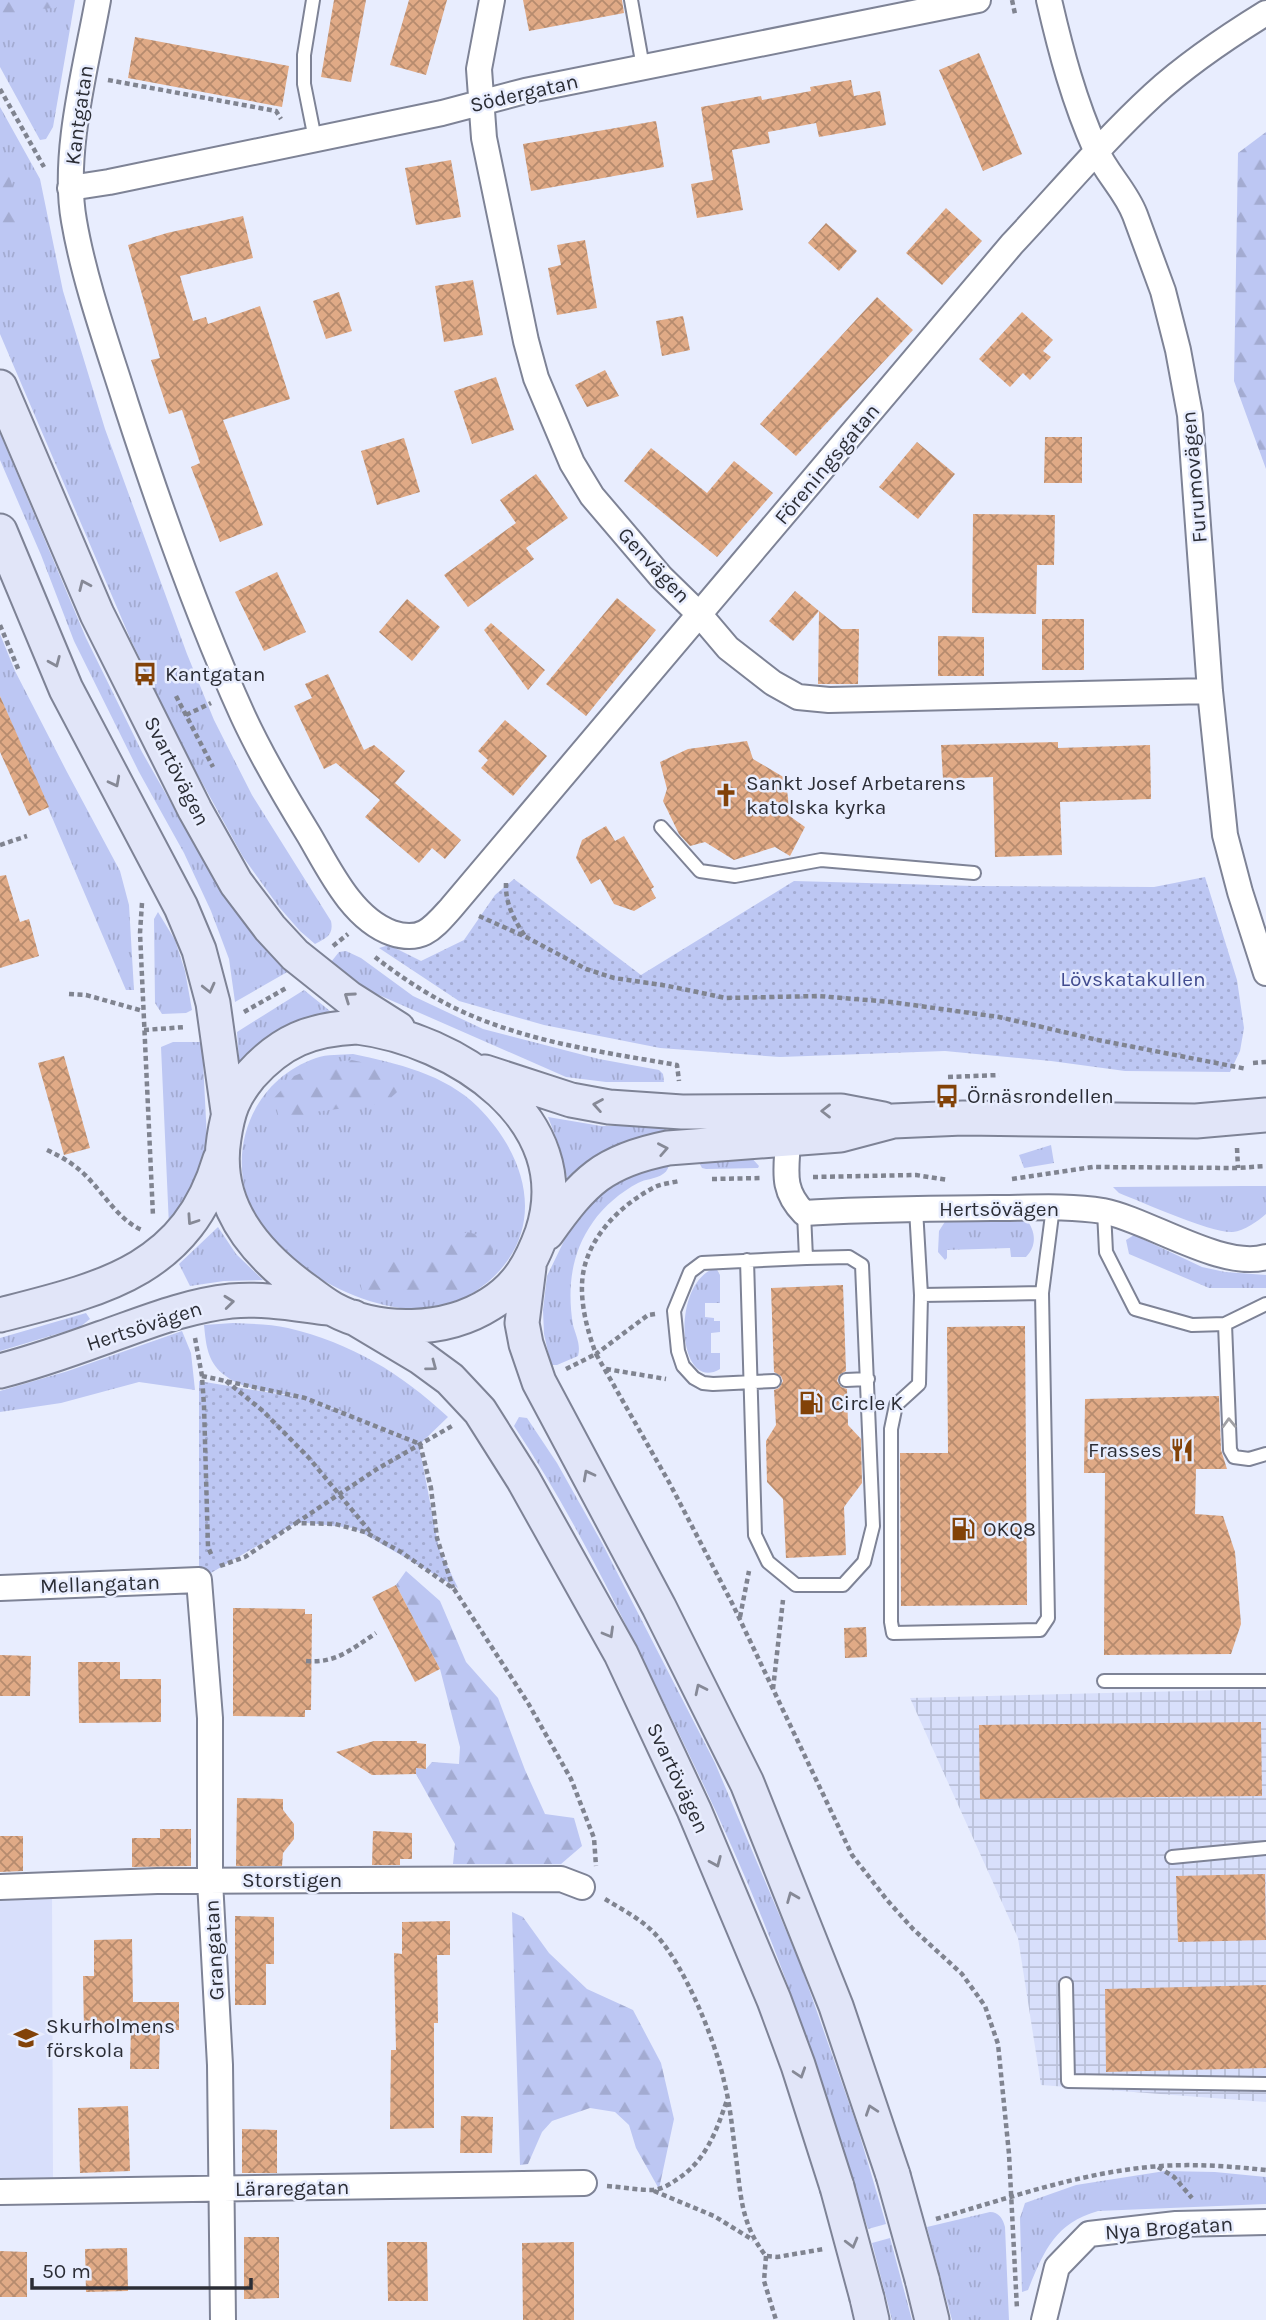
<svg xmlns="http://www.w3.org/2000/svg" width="1266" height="2320" font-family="Karla,sans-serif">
<defs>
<pattern id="industrial-grid" width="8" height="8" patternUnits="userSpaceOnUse" patternTransform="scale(1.75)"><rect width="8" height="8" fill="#d8dffb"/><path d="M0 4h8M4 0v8" fill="none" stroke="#bac0d8"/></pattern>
<pattern id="grass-tufts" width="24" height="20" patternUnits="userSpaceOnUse" patternTransform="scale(1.75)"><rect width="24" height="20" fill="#bdc7f3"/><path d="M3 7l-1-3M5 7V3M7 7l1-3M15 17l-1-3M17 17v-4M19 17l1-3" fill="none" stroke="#a3abd1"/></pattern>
<pattern id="forest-firs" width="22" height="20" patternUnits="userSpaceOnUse" patternTransform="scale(1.75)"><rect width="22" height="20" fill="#bdc7f3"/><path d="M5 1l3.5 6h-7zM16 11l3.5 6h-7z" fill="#a3abd1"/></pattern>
<pattern id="park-dots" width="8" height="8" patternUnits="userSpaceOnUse" patternTransform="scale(1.75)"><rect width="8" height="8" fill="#bdc7f3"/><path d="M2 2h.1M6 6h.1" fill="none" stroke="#a3abd1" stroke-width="1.8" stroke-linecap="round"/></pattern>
<pattern id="building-cross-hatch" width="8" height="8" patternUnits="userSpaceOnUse" patternTransform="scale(1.75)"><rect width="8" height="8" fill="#e0aa86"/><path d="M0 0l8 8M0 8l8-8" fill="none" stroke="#b68b6e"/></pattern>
</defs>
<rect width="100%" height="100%" fill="#e8edfe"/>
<path fill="#d8dffb" d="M52,1886L53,2188L0,2190V1888Z"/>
<path fill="url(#industrial-grid)" d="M1266,1689V2102L1041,2085L1018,1938L910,1698Z"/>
<path fill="url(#grass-tufts)" d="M0,0H75L53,127L46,139L40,140L0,67Z
M0,107L40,179L63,291L105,429L187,654L214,720L252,795L331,921C334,935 326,938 315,944L300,931L279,907L243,857L182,746L130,638L0,334Z
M0,433L86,638L142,752L225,898L248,928L289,971L235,1002L229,959L211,911L184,853L139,772L74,641L41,555L0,460Z
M0,634L15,671L67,772L120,871L129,905L134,990H126L0,696Z
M158,912L175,940L185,971L192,1010L186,1013L162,1014L155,1003L154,919Z
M346,951L361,958L413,996L483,1029L599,1059L659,1070L663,1074L664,1082H606L566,1077L372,992L331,962L339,952Z
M304,990L330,1011C288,1022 271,1031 239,1061L237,1032Z
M173,1042H202L207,1139L200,1180L169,1226L161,1047Z
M353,1054C396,1063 445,1074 478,1107C528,1157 548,1230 488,1282C475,1292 458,1304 442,1307C382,1321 285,1272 256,1218C223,1158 249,1081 316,1058C327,1054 341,1055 353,1054Z
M548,1117L601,1126H666L667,1138L609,1151L567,1178L560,1148Z
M1051,1145L1054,1163L1024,1168L1019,1155Z
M695,1155H749L759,1166L758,1168L706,1169L702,1168Z
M670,1160C669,1166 668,1171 663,1174C656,1179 645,1179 638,1183C621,1192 604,1206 593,1222C571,1253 567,1288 573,1325C576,1336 581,1345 578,1356L557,1365H551L544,1334L543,1310L547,1276L578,1212L610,1180Z
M1244,1186H1266V1214C1258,1221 1244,1231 1233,1232C1213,1234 1142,1202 1119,1193L1113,1187Z
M1026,1219C1036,1231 1037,1246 1026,1257H1011L1010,1248L947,1250V1258L945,1260L938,1252L939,1231L946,1220Z
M218,1227L236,1254L263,1280L224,1281L190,1286L179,1264Z
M1134,1235L1202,1267L1225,1272L1266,1275V1288H1209L1129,1254L1126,1240Z
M716,1268L720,1275V1303H705V1317L714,1318V1321H720V1332L711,1333V1353H720V1369C677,1395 670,1281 716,1268Z
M86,1313L90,1319L80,1327L0,1351V1338Z
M233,1323C251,1324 271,1324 288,1328C351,1343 401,1373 448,1417L419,1445C382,1428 344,1411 304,1399C277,1390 246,1393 223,1374C207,1361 206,1344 204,1325Z
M182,1331L191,1353L195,1390L139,1382L61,1403L0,1412V1391L68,1371Z
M519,1417L527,1418L557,1463L602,1543L715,1763L801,1966L857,2126L886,2224L868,2229C836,2125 803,2020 762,1918C730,1838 692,1760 654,1682C611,1594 568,1507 514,1426Z
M1165,2171L1215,2172L1266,2177V2204L1098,2211C1055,2223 1044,2251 1028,2290L1022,2292L1020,2218L1025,2203L1076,2185Z
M990,2212C999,2212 1003,2219 1005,2227L1009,2320H952L927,2227Z
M890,2238L912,2320H892L872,2243Z"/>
<path fill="url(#forest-firs)" d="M0,0H54L56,8L23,10L1,24Z
M1266,132V469L1234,381L1238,153Z
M0,155L9,174L25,233L0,252Z
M352,1060L396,1070L406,1084L385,1103L314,1112L297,1121L279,1118L274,1098L294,1076L326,1063Z
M467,1232L491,1238L495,1266L471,1289L425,1296L400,1289L383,1295L362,1291L359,1276L380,1261L411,1262Z
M406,1571L440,1601L466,1662L498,1698L525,1770L545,1814L574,1818L582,1846L561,1864H453L455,1844L416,1774V1768L426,1769L432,1762L459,1764L460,1747L440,1669L396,1585Z
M512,1912L523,1917L549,1953L587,1989L633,2010L661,2063L674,2119L659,2189L636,2148L629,2125L615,2112L590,2108L552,2121L542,2132L528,2164L520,2165Z"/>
<path fill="url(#park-dots)" d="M1205,877L1237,980L1244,1028L1240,1051L1230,1072L1125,1071L1051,1061L945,1051L780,1057L660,1048L544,1025L459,1001L379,948L389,945L421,961L464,940L495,895L514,879L641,975L794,881L974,886L1154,887Z
M199,1381L302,1398L358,1418L419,1445L439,1549L458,1588L354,1528L298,1522L199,1580Z"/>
<path fill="url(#building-cross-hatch)" d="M334,0H366L351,82L321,77Z
M409,0H447L426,75L390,65Z
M523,0H622L624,13L529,31Z
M135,37L289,66L282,107L128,78Z
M979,53L1022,154L983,171L939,70Z
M851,80L854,96L880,91L886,125L819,137L816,123L768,132L770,143L732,150L743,210L697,218L691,184L713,180L701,107L761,96L762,100L811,91L810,87Z
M656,121L664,167L531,191L523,144Z
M451,160L461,217L416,225L405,168Z
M946,208L982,241L942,285L906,253Z
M243,216L253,258L180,276L193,321L206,317L208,324L260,306L290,399L223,420L263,525L220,542L191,467L200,463L182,410L169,414L151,360L160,358L128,245L167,233Z
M826,223L857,251L839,271L808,243Z
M585,240L597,308L557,315L548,268L561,265L557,245Z
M473,280L483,335L444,342L435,286Z
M339,292L352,331L326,339L313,301Z
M877,297L913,330L796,456L760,424Z
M1022,312L1053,340L1043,351L1051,357L1030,380L1023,373L1010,387L979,359Z
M683,316L690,350L662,356L656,321Z
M605,370L619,396L587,407L575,385Z
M496,377L514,430L472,444L454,391Z
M1045,437H1082V483H1044Z
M404,438L420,492L377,505L361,451Z
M917,442L955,474L918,519L879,487Z
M651,448L707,493L734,461L773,493L717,557L624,481Z
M536,474L568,518L526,548L534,559L468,607L444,575L516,523L500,500Z
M973,514L1055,515L1054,565H1037L1036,614L972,613Z
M277,572L306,632L264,651L235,592Z
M795,591L819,611L793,641L769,621Z
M617,598L656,630L586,716L546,684Z
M407,599L440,627L412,661L379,632Z
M819,611L841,629H859L858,684H818Z
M1042,619H1084V670H1042Z
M491,623L545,670L528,690L484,630Z
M938,636L984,637V676H938Z
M328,674L364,750L374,745L405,771L395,783L461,840L445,859L432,848L419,863L365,817L380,800L336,763L324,769L294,706L312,698L305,684Z
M0,696L49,807L29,816L0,752Z
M505,720L547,756L513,796L481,768L488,760L478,751Z
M747,741L753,759L785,778L791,817L805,827L790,856L775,847L734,860L705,842L690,846L679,834L663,801L667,789L660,762L688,749Z
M1058,742V748L1150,745L1151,799L1060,802L1062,855L995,857L993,777L943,779L941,745Z
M606,826L615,841L624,836L654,887L651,889L656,898L634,911L614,904L600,879L591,884L576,858L582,840Z
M6,875L20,922L29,919L39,956L0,968V876Z
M64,1056L90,1148L64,1155L38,1063Z
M843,1285L846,1371L839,1375L837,1381L841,1387L847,1389L848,1425L861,1439L862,1483L844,1507L846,1555L786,1558L783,1499L767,1482L766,1441L776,1425L774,1390L779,1388L783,1381L781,1376L774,1372L771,1288Z
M1025,1326L1027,1605L901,1606L900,1453H948L947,1327Z
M1219,1396L1221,1450L1227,1469H1196L1195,1514L1223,1516L1235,1552L1241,1624L1231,1654L1104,1655L1105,1473H1084L1085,1399Z
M396,1585L440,1669L415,1682L372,1597Z
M233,1608L305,1609V1614H312L311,1710H305V1717L233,1716Z
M866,1627L867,1657L845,1658L844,1628Z
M0,1655L31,1656L30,1696H0Z
M78,1662H120V1679H161V1722L79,1723Z
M1261,1722L1262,1796L980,1799L979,1725Z
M374,1741H417V1743L426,1744V1769L416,1768V1774L372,1775L336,1752Z
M237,1798L283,1799V1810L294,1824V1839L283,1853L282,1866H236Z
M160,1829H191V1866L132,1867V1838H160Z
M373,1831L412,1833V1859H400V1865H372Z
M0,1836H23V1871L0,1872Z
M1265,1874L1266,1940L1178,1942L1176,1876Z
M235,1916L274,1917V1964H266V2005H235Z
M450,1921V1955H437L438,2023H434V2128L390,2129L391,2050H396L394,1953L402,1954V1922Z
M132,1939L133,2002H179V2030H160L159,2069H130L131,2027L84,2029L83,1976H94V1940Z
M1266,1985V2068L1106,2072L1105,1989Z
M128,2106L130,2171L80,2173L78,2108Z
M461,2116L493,2117L492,2153H460Z
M242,2129L277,2130V2173H242Z
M244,2237H279V2298L244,2299Z
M387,2242H427L428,2301H388Z
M574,2242V2320H523L522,2243Z
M127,2248L128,2291L86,2292L85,2249Z
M0,2251L27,2252V2297H0Z"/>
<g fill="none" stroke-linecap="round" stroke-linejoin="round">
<g stroke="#7e8396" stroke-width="16">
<path id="service" d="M313,0L304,55V84L315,139
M631,0L643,67
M661,827L700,871L735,876L821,860L974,873
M916,1209L921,1295L919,1384L896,1405L891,1429V1622L893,1633L1040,1630L1048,1618L1042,1293
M1104,1211L1106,1252L1135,1309L1192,1325L1225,1324L1266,1304
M804,1213L806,1258
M747,1260L755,1535L768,1562L796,1585H843L864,1562L873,1526L862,1265L849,1257L806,1258L702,1263L690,1272L674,1311L678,1351L683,1366L694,1378L703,1383L713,1384L774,1381
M921,1295L1042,1293L1053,1207
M1225,1324L1230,1450L1234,1457L1249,1459L1266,1454
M846,1380L868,1379
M1104,1681H1266
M1172,1857L1266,1848
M1066,1984L1068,2081L1266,2084"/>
</g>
<g stroke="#7e8396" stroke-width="28">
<path id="minor" d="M98,0C86,67 62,154 74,221C84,280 108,347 126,404C160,509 197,615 243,716C262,757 285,796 309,835C329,869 352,919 392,933C422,943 433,928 451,908L1012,244C1059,194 1103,141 1153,95C1187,64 1227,37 1266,13
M492,0L479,69L484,138L526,341L536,378L572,463L592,496L661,577L700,615L728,648L773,683L798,697L829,700L1210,691
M1049,0C1061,52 1074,101 1096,150C1106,173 1126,191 1135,215L1163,291L1178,350L1190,415L1210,691L1225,835L1240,892L1266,973
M70,188L109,182L442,113L525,91L978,0
M788,1139C787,1169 780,1189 804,1213C866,1209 928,1209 991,1208C1028,1208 1067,1205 1103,1211C1149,1220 1222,1270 1266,1257
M0,1588L199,1580L210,1718V1881L220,2065L223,2320
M0,1887L157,1881L561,1879L582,1887
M0,2192L584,2183
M1044,2320L1057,2267L1089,2234L1176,2224L1266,2222"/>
</g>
<g stroke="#7e8396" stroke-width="37">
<path id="secondary" d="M0,387L97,614L195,810L236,883L270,928L295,955L349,998L398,1029
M0,531L66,689L181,907L199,950L213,1003L228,1111
M357,1027C455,1039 580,1119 542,1233C531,1263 518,1287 490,1304C446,1332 379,1334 333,1309C324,1304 315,1297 307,1291C255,1254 213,1205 224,1138C228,1111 233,1097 250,1076C281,1041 311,1029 357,1027Z
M485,1072L571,1100L609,1107L682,1112L841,1111L883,1119
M547,1233C584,1181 603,1161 668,1148L840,1135L893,1121L963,1118L1196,1121L1266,1115
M529,1267L522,1323L526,1344L539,1382L659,1607L747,1783L836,2006L893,2175
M0,1315C102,1289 187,1271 220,1159
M353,1317L420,1357L450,1379L480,1411L523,1479L621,1654L694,1810L774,2000L798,2065L837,2187
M0,1371C35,1362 69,1350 102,1338C145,1323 185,1306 231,1301C263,1298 295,1304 327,1308
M922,2279L932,2320
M867,2298L872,2320"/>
</g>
<path stroke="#808490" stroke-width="4.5" stroke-dasharray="5 3.5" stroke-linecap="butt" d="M1012,0L1015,14
M108,80L276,111L281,119
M0,89L44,167
M0,625L19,671
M176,696L213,767
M186,715L211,703
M0,845L27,836
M506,883C505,903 514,920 525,936
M142,903L140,933L153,1216
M479,916L526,937L586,969L614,978L668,986L726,998L818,996L891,1002L999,1017L1098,1040L1247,1069
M333,946L348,934
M375,957C403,979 437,1001 470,1015C535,1043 608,1053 677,1065L679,1081
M69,994L86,995L143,1011
M244,1012L288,987
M144,1030L185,1027
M1253,1063L1266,1062
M948,1077L999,1075
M1237,1148L1238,1168
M47,1150C62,1157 74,1164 85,1175C103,1192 118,1220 142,1230
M813,1177L916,1175L948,1180
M712,1179L763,1178
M1012,1179L1093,1167L1238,1168L1266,1166
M655,1314L648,1315L596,1354C587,1330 579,1300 583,1274C589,1236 621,1205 653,1188C660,1184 670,1183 679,1181
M195,1338L202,1376L204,1406L208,1547L212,1556
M566,1369L596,1354L670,1484L732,1603L852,1855L887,1900L913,1929L962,1974L985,2006L998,2044L1009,2154L1017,2309
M606,1369L666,1379
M202,1376L305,1398L420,1444L431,1488L437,1538L453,1588
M226,1381L263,1411L309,1458L372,1534
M296,1523L377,1469L452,1426
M220,1566L245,1557L296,1523L335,1524L365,1532L401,1552L454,1589L528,1703L571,1779L594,1838L596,1866
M740,1617L749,1571
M306,1661C335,1664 352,1649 376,1633
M773,1689L783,1600
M605,1899C623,1910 643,1920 657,1936C685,1967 715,2040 724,2081C730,2104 732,2127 735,2150C741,2191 739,2222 766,2256L777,2257L824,2249
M1158,2167L1174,2177L1192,2198
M607,2186C622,2187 637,2190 651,2190C660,2190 669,2185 676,2180C706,2161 716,2132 727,2100
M654,2191L714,2216L753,2240
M936,2219C1006,2199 1076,2174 1149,2167C1188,2163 1227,2166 1266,2170
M766,2256L764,2281L776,2320"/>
<use href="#service" stroke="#fff" stroke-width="12"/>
<use href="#minor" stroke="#fff" stroke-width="24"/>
<use href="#secondary" stroke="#e1e5f8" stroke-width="33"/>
<g stroke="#7e8396" stroke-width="37" stroke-linecap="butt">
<path id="secondary-bridge" d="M893,2175L922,2279
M837,2187L867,2298"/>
</g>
<use href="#secondary-bridge" stroke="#e1e5f8" stroke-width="33"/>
</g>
<defs><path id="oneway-chevron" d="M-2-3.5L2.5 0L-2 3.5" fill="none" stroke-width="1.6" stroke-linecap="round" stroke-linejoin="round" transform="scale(1.75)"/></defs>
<g stroke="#868996">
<use href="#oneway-chevron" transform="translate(84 585) rotate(-114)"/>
<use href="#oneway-chevron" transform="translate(55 662) rotate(67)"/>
<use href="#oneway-chevron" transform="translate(115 782) rotate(62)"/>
<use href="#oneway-chevron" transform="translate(209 988) rotate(76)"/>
<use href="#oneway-chevron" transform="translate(349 997) rotate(-145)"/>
<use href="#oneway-chevron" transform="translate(598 1105) rotate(-170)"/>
<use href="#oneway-chevron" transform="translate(826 1111) rotate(180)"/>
<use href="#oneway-chevron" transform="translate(663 1149) rotate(-11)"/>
<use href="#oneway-chevron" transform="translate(192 1220) rotate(124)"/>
<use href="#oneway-chevron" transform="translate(229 1302) rotate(-6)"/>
<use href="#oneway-chevron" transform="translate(432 1366) rotate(37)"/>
<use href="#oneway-chevron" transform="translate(588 1475) rotate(-118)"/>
<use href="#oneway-chevron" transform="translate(609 1633) rotate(60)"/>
<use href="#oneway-chevron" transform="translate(700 1689) rotate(-116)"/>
<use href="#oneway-chevron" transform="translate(716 1862) rotate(67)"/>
<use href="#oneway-chevron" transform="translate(792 1897) rotate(-112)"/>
<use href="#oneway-chevron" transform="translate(800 2073) rotate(72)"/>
<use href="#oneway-chevron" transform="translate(871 2110) rotate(-109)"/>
<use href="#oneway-chevron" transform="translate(852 2243) rotate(75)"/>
</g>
<use stroke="#a0a0a4" href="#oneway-chevron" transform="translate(1229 1423) rotate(-92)"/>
<defs>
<g id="bus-bare" transform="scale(1.89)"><path d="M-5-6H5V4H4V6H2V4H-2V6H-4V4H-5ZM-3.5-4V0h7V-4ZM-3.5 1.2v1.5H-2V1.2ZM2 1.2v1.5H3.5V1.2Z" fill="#824208" stroke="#e8edfe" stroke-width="2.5" paint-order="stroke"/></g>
<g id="church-bare" transform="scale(1.89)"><path d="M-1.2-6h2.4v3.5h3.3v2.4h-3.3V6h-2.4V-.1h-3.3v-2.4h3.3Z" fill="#824208" stroke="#e8edfe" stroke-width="2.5" paint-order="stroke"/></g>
<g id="fuel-bare" transform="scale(1.89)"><path d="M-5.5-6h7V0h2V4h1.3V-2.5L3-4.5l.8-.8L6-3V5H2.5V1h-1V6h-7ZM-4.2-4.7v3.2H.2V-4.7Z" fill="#824208" stroke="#e8edfe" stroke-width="2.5" paint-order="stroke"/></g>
<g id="restaurant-bare" transform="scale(1.89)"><path d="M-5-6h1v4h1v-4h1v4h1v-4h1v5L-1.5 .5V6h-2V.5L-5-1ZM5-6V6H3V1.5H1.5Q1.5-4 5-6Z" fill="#824208" stroke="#e8edfe" stroke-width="2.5" paint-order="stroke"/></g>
<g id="school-bare" transform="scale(1.89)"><path d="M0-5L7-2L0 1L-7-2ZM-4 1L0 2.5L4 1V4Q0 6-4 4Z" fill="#824208" stroke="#e8edfe" stroke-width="2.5" paint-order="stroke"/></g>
</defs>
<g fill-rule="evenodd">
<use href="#bus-bare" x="145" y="674"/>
<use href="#church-bare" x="726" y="795"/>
<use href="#bus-bare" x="947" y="1096"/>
<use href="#fuel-bare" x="811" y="1403"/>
<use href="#restaurant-bare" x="1182" y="1450"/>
<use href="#fuel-bare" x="963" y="1529"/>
<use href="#school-bare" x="26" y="2038"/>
</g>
<g text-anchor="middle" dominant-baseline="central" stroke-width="5" stroke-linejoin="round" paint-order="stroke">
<g font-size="21" fill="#2b2d35" stroke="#e8edfe">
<text transform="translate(524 93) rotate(-13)">Södergatan</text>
<text transform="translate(79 115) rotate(-82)">Kantgatan</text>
<text transform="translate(827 464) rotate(-50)">Föreningsgatan</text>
<text transform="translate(1194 477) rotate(-95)">Furumovägen</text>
<text transform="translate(654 565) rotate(47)">Genvägen</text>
<text transform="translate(177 771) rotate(63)">Svartövägen</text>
<text x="999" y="1209">Hertsövägen</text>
<text transform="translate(144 1326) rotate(-18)">Hertsövägen</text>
<text transform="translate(100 1584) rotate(-2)">Mellangatan</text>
<text transform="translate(678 1778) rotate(65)">Svartövägen</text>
<text x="292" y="1880">Storstigen</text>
<text transform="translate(214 1950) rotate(-93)">Grangatan</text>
<text transform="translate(292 2188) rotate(-1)">Läraregatan</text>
<text transform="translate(1169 2228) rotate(-4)">Nya Brogatan</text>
</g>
<g font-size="21" fill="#2b2d35" stroke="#e8edfe" text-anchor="start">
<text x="165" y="674">Kantgatan</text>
<text x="746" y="783">Sankt Josef Arbetarens<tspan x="746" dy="24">katolska kyrka</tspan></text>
<text x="967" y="1096">Örnäsrondellen</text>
<text x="831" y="1403">Circle K</text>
<text x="1162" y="1450" text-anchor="end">Frasses</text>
<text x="983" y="1529">OKQ8</text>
<text x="46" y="2026">Skurholmens<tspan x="46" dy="24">förskola</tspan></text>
</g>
<g font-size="21" fill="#414b8f" stroke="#e8edfe">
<text x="1133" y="979">Lövskatakullen</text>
</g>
</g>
<path d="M32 2278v10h219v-10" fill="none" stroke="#2b2d35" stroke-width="3.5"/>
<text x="42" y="2278" font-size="21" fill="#2b2d35" stroke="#e8edfe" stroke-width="5" paint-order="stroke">50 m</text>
</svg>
